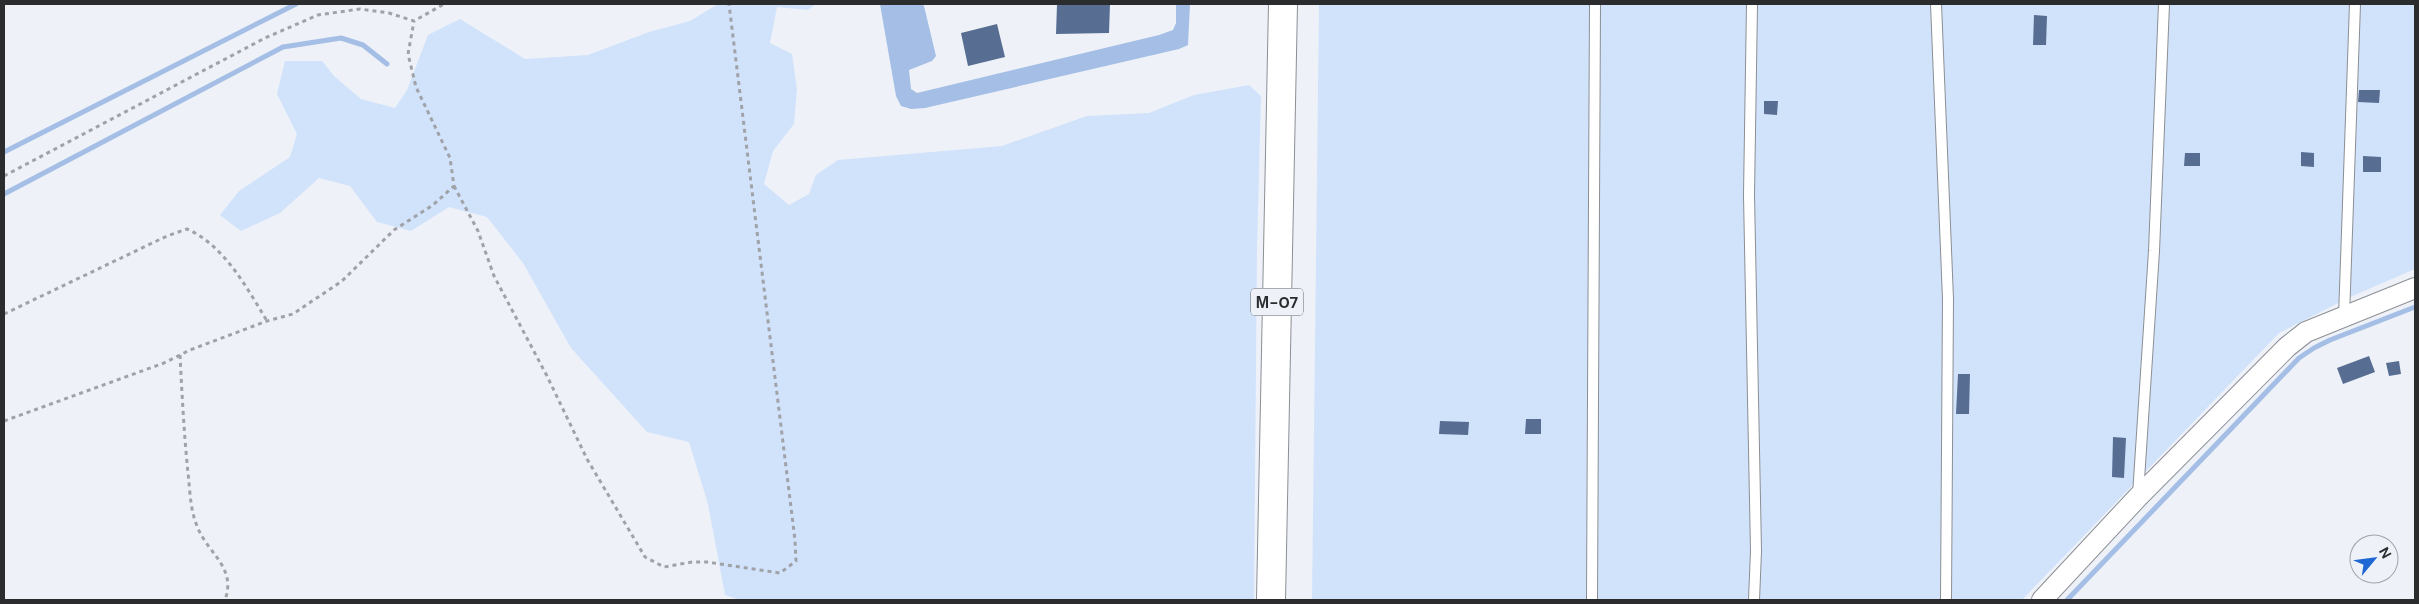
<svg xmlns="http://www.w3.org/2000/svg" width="2419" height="604" font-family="'DM Sans',sans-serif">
<rect width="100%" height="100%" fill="#eef2f8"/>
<path fill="#d1e2fb" d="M718,4H816L808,10L777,7L770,43L792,54L797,89L794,124L773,151L764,184L789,205L809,194L816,175L838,160L1002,146L1087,116L1149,113L1194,95L1249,85L1261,96L1257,248L1254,600H740L725,595L708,504L689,442L647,432L571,348L523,263L487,217L449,207L411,231L377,222L350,186L319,178L280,213L241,231L220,215L239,191L290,157L297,134L277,94L285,61H322L334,76L361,99L395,108L407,90L428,35L460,19L525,59L588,55L649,32L690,21Z
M1319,4H2415V269L2348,298L2279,333L2022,600H1312Z"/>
<path fill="#a4bee5" d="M880,4H922L924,6L936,56L932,61L909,70L911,89L917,93L1159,35L1173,30L1176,23V4H1190L1188,45L1179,49L925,108L911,109L901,106L896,96Z"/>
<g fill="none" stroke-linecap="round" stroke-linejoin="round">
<path stroke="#a4bee5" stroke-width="5" d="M4,152L296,4
M4,194L283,47L341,38L363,45L387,64
M2067,600L2299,358L2314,348L2330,340L2415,307"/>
</g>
<path fill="#576e92" d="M1057,4H1110L1109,33L1056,34Z
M2034,15L2047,16L2046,45H2033Z
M997,24L1005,57L968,66L961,33Z
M2359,90H2380L2379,103L2358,102Z
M1764,101H1778L1777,115L1764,114Z
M2301,152L2314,153V167L2301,166Z
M2185,153H2200V166H2184Z
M2363,156L2381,157V172H2363Z
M2369,356L2375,372L2343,384L2337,368Z
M2399,361L2401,374L2389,376L2386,363Z
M1958,374H1970L1969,414H1956Z
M1526,419H1541V434H1525Z
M1440,421L1469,422L1468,435L1439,434Z
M2113,437L2126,438L2124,478L2112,477Z"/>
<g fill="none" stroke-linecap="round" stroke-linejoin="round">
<g stroke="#8b8f94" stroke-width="12">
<path id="lane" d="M1752,4L1749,195L1756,551L1754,600
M1936,4L1948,299L1946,600
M2344,317L2355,4
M2138,495L2154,251L2164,4
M1592,600L1595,4"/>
</g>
<g stroke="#8b8f94" stroke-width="22">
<path id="street" d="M2042,600L2138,497L2287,347L2306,332L2415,288"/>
</g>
<g stroke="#8b8f94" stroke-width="30">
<path id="highway" d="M1271,600L1283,4"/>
</g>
<path stroke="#9fa2a7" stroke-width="3" stroke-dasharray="4 4" stroke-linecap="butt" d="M4,176L265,38L318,15L360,9L389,13L414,21L444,4
M454,186L478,231L494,276L547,376L587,459L645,557L664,567L692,562H707L780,573L796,561L795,540L729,4
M4,314L167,236L187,229C224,245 247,288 267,321
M180,355C182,394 184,434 188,473C190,490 190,509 197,526C207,553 237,567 225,600
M4,421L164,363L190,350L267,321L293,314L342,281L394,230L433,205L454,186L450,158L416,87L408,54L414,21"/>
<use href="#lane" stroke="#fff" stroke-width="10"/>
<use href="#street" stroke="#fff" stroke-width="20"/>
<use href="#highway" stroke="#fff" stroke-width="28"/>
</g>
<g text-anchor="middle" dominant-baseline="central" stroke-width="5" stroke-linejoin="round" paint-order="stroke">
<rect fill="#eef2f8" stroke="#65676b" stroke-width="1" x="1251" y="288.5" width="52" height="27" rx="4"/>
<g font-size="16" font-weight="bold" fill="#2a2c2e">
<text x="1277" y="302">М-07</text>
</g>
</g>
<rect width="2419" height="604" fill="none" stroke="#2a2c2e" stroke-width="10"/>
<g transform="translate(2374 559) rotate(61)"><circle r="24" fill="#eef2f8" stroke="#a0a3a7"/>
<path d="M0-4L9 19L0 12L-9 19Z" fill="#1f67d2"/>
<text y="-8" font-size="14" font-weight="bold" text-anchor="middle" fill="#2a2c2e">N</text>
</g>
</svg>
